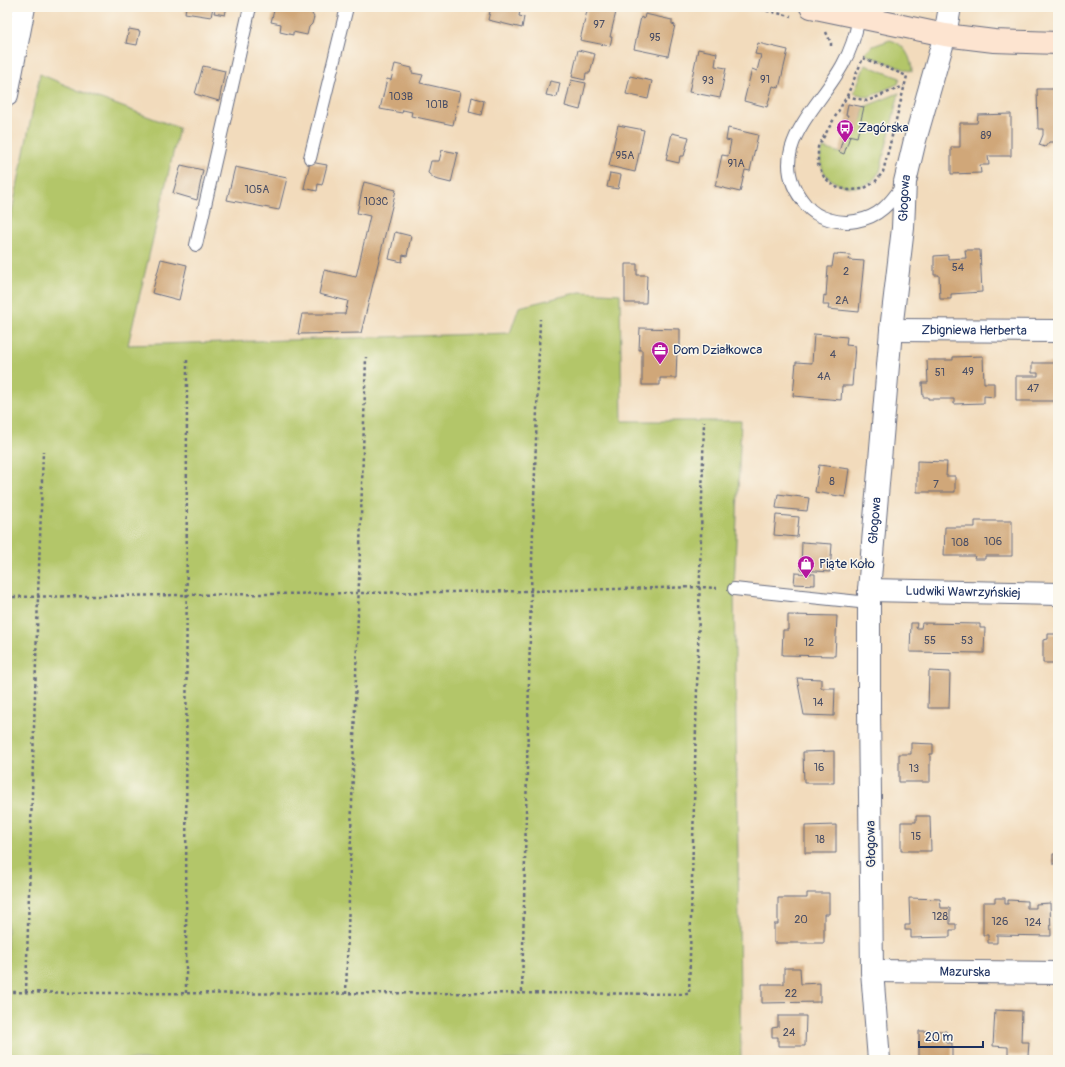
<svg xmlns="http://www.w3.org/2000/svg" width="1065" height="1067" font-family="Pangolin,sans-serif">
<rect width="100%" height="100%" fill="#fbf7ec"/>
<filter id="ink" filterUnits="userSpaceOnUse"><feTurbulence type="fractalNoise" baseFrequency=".025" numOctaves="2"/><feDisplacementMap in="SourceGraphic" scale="8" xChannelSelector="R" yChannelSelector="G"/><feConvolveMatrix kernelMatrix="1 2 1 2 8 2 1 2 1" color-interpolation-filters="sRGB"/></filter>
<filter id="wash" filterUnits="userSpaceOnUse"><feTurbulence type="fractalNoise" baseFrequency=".012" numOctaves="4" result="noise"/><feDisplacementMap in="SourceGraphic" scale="16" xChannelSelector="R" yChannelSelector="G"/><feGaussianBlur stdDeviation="0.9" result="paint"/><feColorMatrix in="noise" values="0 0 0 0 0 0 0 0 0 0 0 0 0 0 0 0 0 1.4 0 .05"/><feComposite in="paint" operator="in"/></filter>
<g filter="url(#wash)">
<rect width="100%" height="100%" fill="#f2dbbc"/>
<path fill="#b3c669" stroke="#677a64" d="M890,40C904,43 912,58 912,72L864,54L873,46Z
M865,65L900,78L898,84L868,97L854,93Z
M40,74L77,90L179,128L128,345L510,333L519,307L580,292L620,294L622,421H741L734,589L741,1060H7V236Z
M899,93L880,171C878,174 875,178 872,181C849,198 810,177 823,148L844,154L851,135L862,118L864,107Z"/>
<g id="blocks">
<path fill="#d0a779" d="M186,7H213L211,17L185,13Z
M216,7H227L225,15L214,13Z
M275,7H314L312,14L314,17L312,24L309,27L307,35L293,32V35L280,32L281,24L271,22Z
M491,7H521L519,16L524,17L522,28L488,20Z
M588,7H595L616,12L610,37H612L610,46L580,40Z
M920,7H934L933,11Z
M645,14L672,20V24L675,25L668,56L634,49L641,17L644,19Z
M129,29L140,31L137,45L126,43Z
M758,43L788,50L779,88L773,86L767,107L744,101L752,69L757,71L761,55L755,54Z
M698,49L717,53L715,66L726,68L720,98L689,92Z
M578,50L595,54L590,73H586L585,80L572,77Z
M395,64L412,68V73L423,75L420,83L460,92L453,125L411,116L412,112L403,110L402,113L380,109L387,79L391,80Z
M203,66L225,71L219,101L195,94Z
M630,76L652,81L648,99L626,94Z
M571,80L586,83L580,110L565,106Z
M550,81L560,83L557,97L546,95Z
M1037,89H1056L1057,107H1058V149H1055V142H1049L1045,147L1039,145L1043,135V129H1038Z
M472,97L484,101L481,115L469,112Z
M848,104L864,107L857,137L844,134L848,115H846Z
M1011,114V156H988L989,165H980L981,173L951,174V147H960V123H977L978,115Z
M618,125L644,130L635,172L609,166Z
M728,128L758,135L750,171L745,170L740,192L715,186L722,155L728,156L731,141L726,140Z
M672,133L689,137L684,156H680L679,163L666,160Z
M844,135L850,136L844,154L839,152Z
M442,150L458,153L451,183L435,179L428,173L431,161H439Z
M310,162L327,165L322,185L318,184L317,191L304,188Z
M181,165L203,170L197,200L173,193Z
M235,167L287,178L279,210L227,200Z
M610,173L621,175L618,189L607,187Z
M364,182L396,190L361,333L298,334L302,314H345L348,301L319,294L324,270L356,277L370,216L357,213Z
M395,232L411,236L407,256L403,255L402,262L389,259Z
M965,250H980L982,292L951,294V299H940L939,275H934V256L948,255V259L966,258Z
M834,254L850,255L849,260L864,261L859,312L828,309L829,305H823L824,295L826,296L828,267H832Z
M161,259L187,265L179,300L152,293Z
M625,264H637V275H647L646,303H625Z
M640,328L680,329V352L677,351L676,378H660V385H642V350H639Z
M814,334L847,337L846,345L855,346L852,386H842L841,400L793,396L796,362L812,363Z
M983,356L984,383H994V397L984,396V403L954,404V399H928V397H923L922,383H928L927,360H953V357Z
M1032,363H1058V401H1016V376H1038V373H1032Z
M917,461L947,462L946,476H955V492H917Z
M819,465L849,469L845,497L815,492Z
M778,494L809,498L807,511L776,508Z
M776,515L799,517L797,537L774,535Z
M975,521H1012V556H985V559H974L975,556H944L945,527H975Z
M802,542L832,544L830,572L801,570Z
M795,573L815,574V585L794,584Z
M788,615L837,616L835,656L782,655L783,630H788Z
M911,623H917L916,628H921L922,623L980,624V628H985L984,653L910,652Z
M1048,634H1058V663H1043V640L1048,639Z
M929,671L950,672L949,708H928Z
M797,678L821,679V688H835L834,716L804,715Z
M911,743L933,744V754H930V782H899V754H911Z
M834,751V783H804L803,752Z
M916,816H930L931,851H901V822H916Z
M836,825V853H805V826Z
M1053,854H1058V864H1053Z
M807,893H829V914H824V943H774V924H778V898H807Z
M909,898L940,899L941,908H950V924H956V930H950V937L911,938V930H905V925H910Z
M995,898H1005V904H1008V900L1027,901V908H1036V904L1050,903L1051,936L997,935V943H988V935H983V902H995Z
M784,968H800L801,984L820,983V1002L762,1003V984H784Z
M995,1010L1022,1011L1021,1042H1029L1028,1056L1008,1055V1047L993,1046Z
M778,1016H806L805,1046H778V1037H772V1028L778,1027Z
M919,1031H946V1043H952V1060H919Z"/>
</g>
</g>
<g filter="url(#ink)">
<use href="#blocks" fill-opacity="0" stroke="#666b7f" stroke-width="1"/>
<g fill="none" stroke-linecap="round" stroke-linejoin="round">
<g stroke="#666b7f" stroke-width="14">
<path id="lane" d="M859,18C856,33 851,50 843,64C819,109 760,152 806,205C817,219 840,224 856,221C880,217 890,203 903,185
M310,158L347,7
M196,245L250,7
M734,589L869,603"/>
</g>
<g stroke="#666b7f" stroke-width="24">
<g id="street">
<path d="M7,95L24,7"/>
<path id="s1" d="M891,330L1058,331"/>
<path id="s2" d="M869,590L1058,594"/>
<path id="s3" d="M872,971L1058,973"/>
<path id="s4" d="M879,1060L872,971L869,709V590L891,330L903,228L905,182L915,140L945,35L950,7"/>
</g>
</g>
<g stroke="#666b7f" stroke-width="24">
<path id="secondary" d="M811,7L945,35L994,41L1058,43"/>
</g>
<path stroke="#666b7f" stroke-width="2.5" stroke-dasharray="3 3" stroke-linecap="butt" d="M749,7L791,16
M826,32L831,43V47
M863,58L907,76L883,172L875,182L863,189L849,190L835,187L824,177L818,164V147L847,96Z
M847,96L867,101L904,86
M7,597L531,591L700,587L717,588
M7,992C234,995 461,992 689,994L704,421
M26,992L38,596L43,451
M522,992L531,591L540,319
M186,993L187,357
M346,994L366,357"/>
<use href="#lane" stroke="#fff" stroke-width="12"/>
<use href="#street" stroke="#fff" stroke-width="22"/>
<use href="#secondary" stroke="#fde4d0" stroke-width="22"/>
</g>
</g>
<defs>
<g id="bus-pin" transform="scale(0.9)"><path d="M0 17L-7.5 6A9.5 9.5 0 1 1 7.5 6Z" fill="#b5179e" stroke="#fbf7ec"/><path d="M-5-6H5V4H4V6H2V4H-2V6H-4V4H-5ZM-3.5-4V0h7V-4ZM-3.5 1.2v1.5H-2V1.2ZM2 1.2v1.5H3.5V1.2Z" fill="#fff"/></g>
<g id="office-pin" transform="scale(0.9)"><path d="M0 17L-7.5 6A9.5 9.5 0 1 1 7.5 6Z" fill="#b5179e" stroke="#fbf7ec"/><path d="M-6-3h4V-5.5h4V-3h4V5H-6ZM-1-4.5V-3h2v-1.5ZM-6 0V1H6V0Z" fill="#fff"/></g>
<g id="shop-pin" transform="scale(0.9)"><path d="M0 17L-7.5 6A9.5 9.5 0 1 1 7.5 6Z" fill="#b5179e" stroke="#fbf7ec"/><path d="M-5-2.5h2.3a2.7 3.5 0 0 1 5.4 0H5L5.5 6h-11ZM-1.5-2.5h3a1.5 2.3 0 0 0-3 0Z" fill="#fff"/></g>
</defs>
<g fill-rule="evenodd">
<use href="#bus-pin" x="845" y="128"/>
<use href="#office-pin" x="660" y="350"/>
<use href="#shop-pin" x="806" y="564"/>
</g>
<g text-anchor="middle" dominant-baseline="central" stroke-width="3" stroke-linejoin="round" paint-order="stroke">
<g font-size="11" fill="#484d65">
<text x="599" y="24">97</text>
<text x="655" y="37">95</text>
<text x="765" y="79">91</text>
<text x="708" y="80">93</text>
<text x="401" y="96">103B</text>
<text x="437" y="104">101B</text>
<text x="986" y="135">89</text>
<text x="625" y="155">95A</text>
<text x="736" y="163">91A</text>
<text x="257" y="189">105A</text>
<text x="376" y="201">103C</text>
<text x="958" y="267">54</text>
<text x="846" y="271">2</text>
<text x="842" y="300">2A</text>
<text x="833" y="354">4</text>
<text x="968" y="371">49</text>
<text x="940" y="372">51</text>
<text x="824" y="376">4A</text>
<text x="1033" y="388">47</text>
<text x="832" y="481">8</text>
<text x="936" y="484">7</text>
<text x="993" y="541">106</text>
<text x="960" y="542">108</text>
<text x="930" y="640">55</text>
<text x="967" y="640">53</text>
<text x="809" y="642">12</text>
<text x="818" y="702">14</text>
<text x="819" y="767">16</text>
<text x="914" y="768">13</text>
<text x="916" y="836">15</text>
<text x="820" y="839">18</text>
<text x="940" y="916">128</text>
<text x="801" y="919">20</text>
<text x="1000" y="921">126</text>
<text x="1033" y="922">124</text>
<text x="791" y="993">22</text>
<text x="789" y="1032">24</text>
</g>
<g font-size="13" fill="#1b2f5e" stroke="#fbf7ec" text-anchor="start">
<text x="858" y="128">Zagórska</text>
<text x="673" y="350">Dom Działkowca</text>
<text x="819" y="564">Piąte Koło</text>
</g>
<g font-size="13" fill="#1b2f5e" stroke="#fbf7ec">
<text stroke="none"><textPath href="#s4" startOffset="864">Głogowa</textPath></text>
<text stroke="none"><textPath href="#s1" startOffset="83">Zbigniewa Herberta</textPath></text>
<text stroke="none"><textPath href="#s4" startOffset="540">Głogowa</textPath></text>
<text stroke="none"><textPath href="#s2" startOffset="94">Ludwiki Wawrzyńskiej</textPath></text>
<text transform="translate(871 844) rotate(-91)">Głogowa</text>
<text stroke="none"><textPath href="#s3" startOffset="93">Mazurska</textPath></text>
</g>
</g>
<rect width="1065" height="1067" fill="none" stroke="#fbf7ec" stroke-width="24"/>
<path d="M919 1041v6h64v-6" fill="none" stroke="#1b2f5e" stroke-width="2"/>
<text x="925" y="1041" font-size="12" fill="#1b2f5e" stroke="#fbf7ec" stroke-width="3" paint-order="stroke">20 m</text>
</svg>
